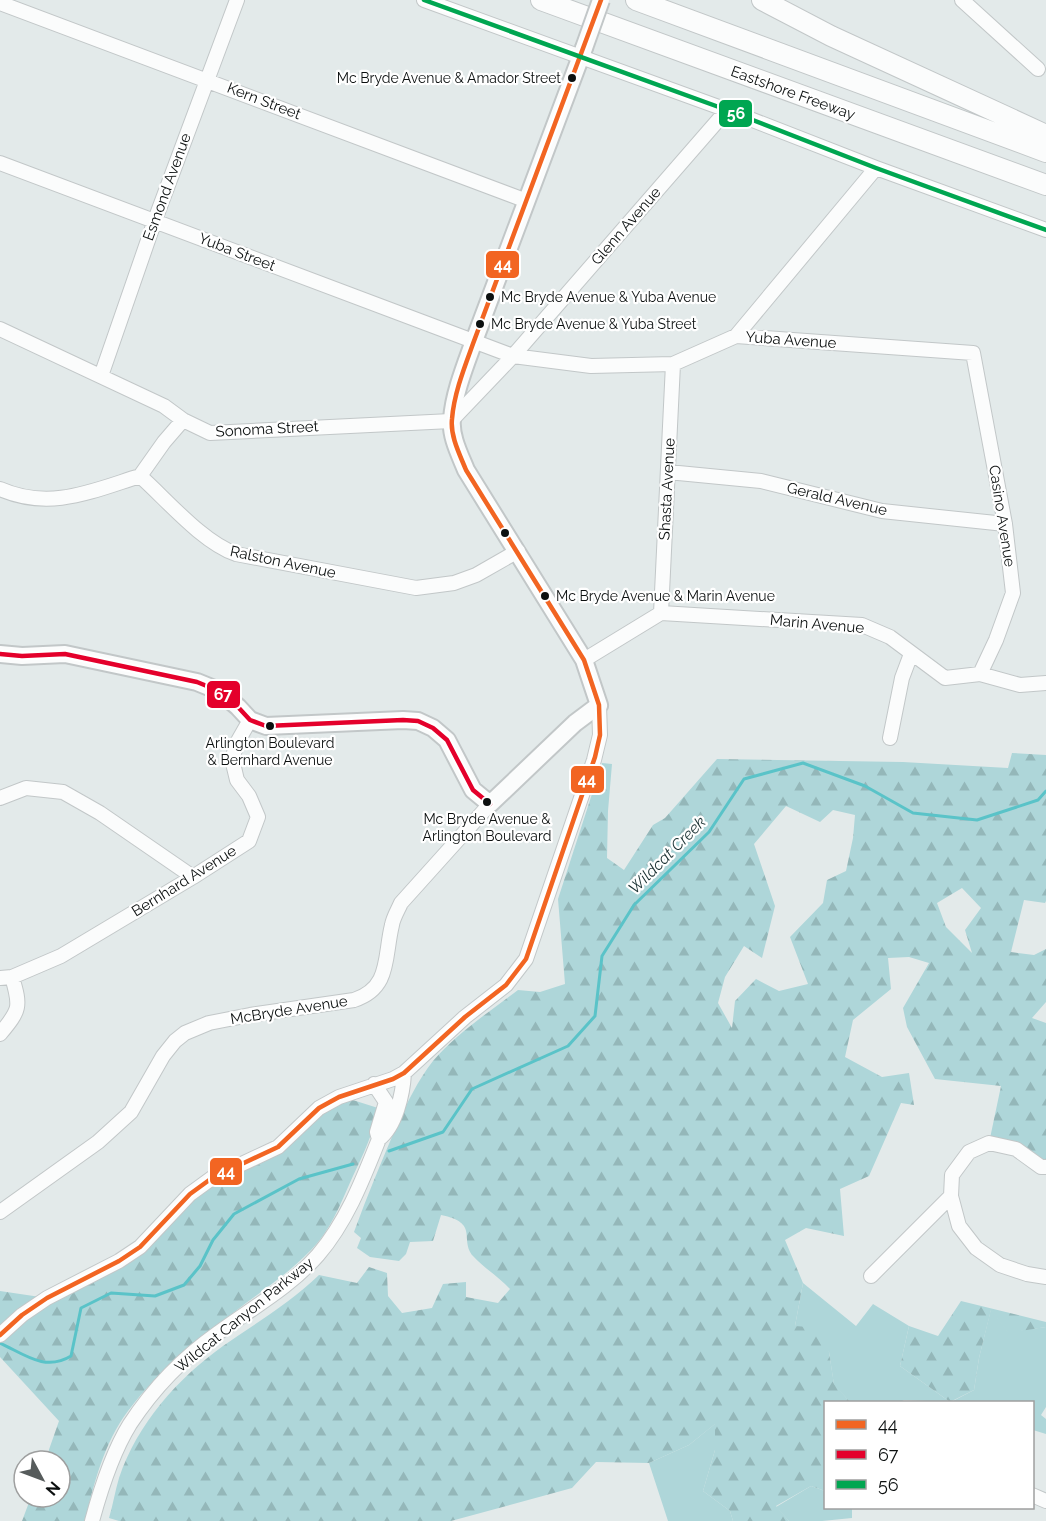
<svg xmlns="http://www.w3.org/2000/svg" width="1046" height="1521" font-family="Raleway,sans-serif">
<defs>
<pattern id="forest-firs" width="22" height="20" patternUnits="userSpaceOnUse" patternTransform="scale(1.5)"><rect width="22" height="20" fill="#aed6d9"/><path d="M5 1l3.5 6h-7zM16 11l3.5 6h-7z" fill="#94b7b9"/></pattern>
</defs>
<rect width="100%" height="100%" fill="#e3eaea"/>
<path fill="#aed6d9" d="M803,1283L856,1326L873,1304L909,1326L900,1366L950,1402L904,1400L900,1402H850L834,1385L829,1352L795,1326Z
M991,1309L1008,1332L1046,1327V1407L1041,1415L1046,1419V1434L1033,1430L1032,1402H951L974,1390L979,1358Z
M716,1423L715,1450L703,1491L730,1511L733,1521H668L649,1463L689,1445Z
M811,1486L825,1491L826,1508H852V1518L822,1521H789L776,1507Z"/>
<path fill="url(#forest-firs)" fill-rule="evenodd" d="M1012,753L1046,755V901L1045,903L1024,900L1011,952L1034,955L1046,949V1002L1032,1018L1046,1023V1167L989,1143L1001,1086L935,1079L907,1027L903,1008L929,963L909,957L888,958L891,989L853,1020L845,1057L882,1077L909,1073L914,1105L901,1103L869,1176L840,1189L844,1236L806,1228L785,1240L803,1283L795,1326L821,1328L829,1352L834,1384L850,1402H826L825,1491L811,1486L776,1506L789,1521H733L730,1511L703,1491L715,1450V1424L689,1445L649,1463L596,1462L572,1488L451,1521H119L109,1518C113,1505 115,1491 119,1478C137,1424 178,1378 223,1346C256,1323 290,1303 319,1275L357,1283L369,1267L387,1273L388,1296L402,1313L432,1308L443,1284L466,1282V1297L498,1303L510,1289C499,1277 484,1268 473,1256C459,1239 480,1223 441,1215L433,1241L410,1242L406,1254L399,1261L370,1257L357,1248L361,1238L354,1232C367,1196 382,1160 397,1125C407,1103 418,1080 433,1061C457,1033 489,1012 518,990L540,992L565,984L558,899L602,763L612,764L608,811L607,858L624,870L653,825L665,818L717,759L903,762L1008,768ZM786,806L820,822L833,810L855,815L853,838L846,871L827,880L823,903L790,937L808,984L779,991L756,979L735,1001L732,1028L718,1003L725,977L744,946L762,958L775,906L754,844ZM962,888L981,908L965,930L972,953L946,927L937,903Z
M337,1095L378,1108C373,1134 364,1153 353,1176C343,1198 334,1222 319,1241C298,1266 272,1284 246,1303C203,1336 161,1367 128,1411C104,1443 94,1483 85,1521H22L31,1497H60V1461H45L59,1421L0,1357V1291L47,1298L137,1243L186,1192L275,1142Z
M961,1301L1046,1322V1327L1008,1333L991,1310L979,1358L974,1390L950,1402L900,1366L909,1326L938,1336Z"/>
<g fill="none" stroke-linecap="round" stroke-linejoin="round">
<path stroke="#5ac3c8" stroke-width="3" d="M389,1151L443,1132L472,1089L568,1046L595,1016L602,956L634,905L709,832L744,779L803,763L865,786L913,813L977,820L1038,800L1046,791
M0,1343C24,1354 45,1372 71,1356L81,1308L111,1293L155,1296L184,1285L200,1266L213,1240L234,1214L299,1179L353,1164"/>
<g stroke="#c2c7c8" stroke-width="16">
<path id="minor" d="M424,0L727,110L876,168L1046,230
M962,0L1038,69
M0,3L527,201
M0,163L513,356L591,366L673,364L736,336L973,353L1005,524L1013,593L996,640L980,674
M0,329L164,406L183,420L210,433L451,421L513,356L727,110
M736,336L876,168
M101,376L155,220L237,0
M668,472L761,481L882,511L1005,524
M140,476L164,442L183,420
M0,489C50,511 92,491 140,476C167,500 202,542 236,554L416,588L454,583L476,575L518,551
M661,613L673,364
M584,660L661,613L862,625L890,637L945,678L980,674L1020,685L1046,683
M890,738L902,678L911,654
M0,798L26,788L63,792L100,813L193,877
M0,978L12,977L61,956L193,877L249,841L258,817L249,796L237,780L232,759L238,741L250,720
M0,1034C20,1010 21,1007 12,977
M374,1084L386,1102L377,1132L379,1139
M1046,1167H1041L1016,1149L989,1143L969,1152L952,1175L951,1196L959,1226L976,1248L1000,1265L1027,1274L1046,1277
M0,1212L98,1142L131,1112L163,1056L175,1041L185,1033L209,1023L250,1015L354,1000C391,988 384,957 392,925C393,918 398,910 401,903L490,804
M871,1276L951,1196
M0,1335L22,1315L47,1298L119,1261L140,1247L190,1194L212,1178L278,1147L319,1108L339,1097L393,1079L404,1073L465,1017L506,985L526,959L594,760L600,735L599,705
M1032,1495L1046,1501
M92,1521C101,1488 112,1453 130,1424C153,1389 184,1357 218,1333C252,1308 290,1287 318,1255C347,1221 363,1179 379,1139C396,1126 403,1093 404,1073"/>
</g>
<g stroke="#c2c7c8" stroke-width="20">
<path id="major" d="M0,654L22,656L65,654L197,682L219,691L238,707L250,720L266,726L403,720L418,721L433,728L447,740L473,790L490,804L575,723L599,705L584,660L466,470C460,455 450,436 452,419C454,393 465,366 474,341L584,48"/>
</g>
<g stroke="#c2c7c8" stroke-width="22">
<path id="highway" d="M541,0L1046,185
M636,0L1046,152
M762,0L831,36L1046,135"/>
</g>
<use href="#minor" stroke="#fbfcfc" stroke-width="14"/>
<use href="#major" stroke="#fbfcfc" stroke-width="16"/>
<use href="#highway" stroke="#fbfcfc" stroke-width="20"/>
<g stroke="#c2c7c8" stroke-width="20" stroke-linecap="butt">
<path id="major-bridge" d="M584,48L601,0"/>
</g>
<use href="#major-bridge" stroke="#fbfcfc" stroke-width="16"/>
<g stroke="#fff" stroke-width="9">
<path id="bus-1" d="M0,1335L22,1315L47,1298L119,1261L140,1247L190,1194L212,1178L278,1147L319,1108L339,1097L393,1079L404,1073L465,1017L506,985L526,959L595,757L600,735L599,705L584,660L466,470C460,455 450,436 452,419C454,393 465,366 474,341L601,0"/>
</g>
<g stroke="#fff" stroke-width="9">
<path id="bus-2" d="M0,654L22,656L65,654L197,682L219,691L238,707L250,720L266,726L403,720L418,721L433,728L447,740L473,790L490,804"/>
</g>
<g stroke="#fff" stroke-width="9">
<path id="bus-3" d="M424,0L727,110L876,168L1046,230"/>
</g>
<use href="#bus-1" stroke="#f26522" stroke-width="4.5"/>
<use href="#bus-2" stroke="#e4002b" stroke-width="4.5"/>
<use href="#bus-3" stroke="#00a651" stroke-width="4.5"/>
</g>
<g fill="#0c1010" stroke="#fff" stroke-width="2">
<circle cx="572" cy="78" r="5"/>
<circle cx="490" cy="297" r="5"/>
<circle cx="480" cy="324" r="5"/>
<circle cx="505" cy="533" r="5"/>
<circle cx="545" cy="596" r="5"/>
<circle cx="270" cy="726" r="5"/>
<circle cx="487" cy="802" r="5"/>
</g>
<g text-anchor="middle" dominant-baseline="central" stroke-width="4.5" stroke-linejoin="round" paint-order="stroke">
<g font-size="14" fill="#0c1010" stroke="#fff" text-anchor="start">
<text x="561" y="78" text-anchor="end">Mc Bryde Avenue &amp; Amador Street</text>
<text x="501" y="297">Mc Bryde Avenue &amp; Yuba Avenue</text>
<text x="491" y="324">Mc Bryde Avenue &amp; Yuba Street</text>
<text x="556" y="596">Mc Bryde Avenue &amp; Marin Avenue</text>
<text x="270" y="743" text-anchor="middle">Arlington Boulevard<tspan x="270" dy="17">&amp; Bernhard Avenue</tspan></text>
<text x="487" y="819" text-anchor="middle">Mc Bryde Avenue &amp;<tspan x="487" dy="17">Arlington Boulevard</tspan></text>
</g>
<g font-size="15" fill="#0c1010" stroke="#fff">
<text transform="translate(793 93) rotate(20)">Eastshore Freeway</text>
<text transform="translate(264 101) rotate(21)">Kern Street</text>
<text transform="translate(167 187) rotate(-70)">Esmond Avenue</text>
<text transform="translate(626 226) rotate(-49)">Glenn Avenue</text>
<text transform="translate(237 252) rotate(21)">Yuba Street</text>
<text transform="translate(791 340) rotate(4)">Yuba Avenue</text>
<text transform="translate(267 429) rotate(-3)">Sonoma Street</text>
<text transform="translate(667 489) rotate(-87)">Shasta Avenue</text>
<text transform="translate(837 499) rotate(13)">Gerald Avenue</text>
<text transform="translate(1002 516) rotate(81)">Casino Avenue</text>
<text transform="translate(283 562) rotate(12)">Ralston Avenue</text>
<text transform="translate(817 624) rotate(5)">Marin Avenue</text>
<text transform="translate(184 881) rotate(-32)">Bernhard Avenue</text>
<text transform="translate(289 1010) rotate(-9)">McBryde Avenue</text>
<text transform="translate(244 1315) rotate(-39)">Wildcat Canyon Parkway</text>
</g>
<g font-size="16" font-style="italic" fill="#182f30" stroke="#fff">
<text transform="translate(667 855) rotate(-45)">Wildcat Creek</text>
</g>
</g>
<g stroke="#fff" stroke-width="2">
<rect x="718" y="99" width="35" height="29" rx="6" fill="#00a651"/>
<rect x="485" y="250" width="35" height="29" rx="6" fill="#f26522"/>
<rect x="206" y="680" width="35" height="29" rx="6" fill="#e4002b"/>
<rect x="570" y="765" width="35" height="29" rx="6" fill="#f26522"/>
<rect x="209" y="1157" width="34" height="29" rx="6" fill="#f26522"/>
</g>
<g font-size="16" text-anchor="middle" font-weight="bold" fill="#fff">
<text x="736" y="119">56</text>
<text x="503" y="270">44</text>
<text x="223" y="700">67</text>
<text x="587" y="785">44</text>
<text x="226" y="1177">44</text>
</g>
<rect x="824" y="1401" width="210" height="108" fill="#ffffff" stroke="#9e9f9f" stroke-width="1.5"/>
<rect x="836" y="1420" width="30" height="9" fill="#f26522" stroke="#9e9f9f" stroke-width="1.5"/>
<text x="878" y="1431" font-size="18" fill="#0c1010">44</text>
<rect x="836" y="1450" width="30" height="9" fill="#e4002b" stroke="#9e9f9f" stroke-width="1.5"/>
<text x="878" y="1461" font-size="18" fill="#0c1010">67</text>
<rect x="836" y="1480" width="30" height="9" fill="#00a651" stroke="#9e9f9f" stroke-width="1.5"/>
<text x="878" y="1491" font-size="18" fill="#0c1010">56</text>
<g transform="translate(42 1479) rotate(131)"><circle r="28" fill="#ffffff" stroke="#9e9f9f" stroke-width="1.5"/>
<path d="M0-4.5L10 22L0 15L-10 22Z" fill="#575c5c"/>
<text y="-9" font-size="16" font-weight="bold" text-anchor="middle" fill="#0c1010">N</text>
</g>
</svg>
